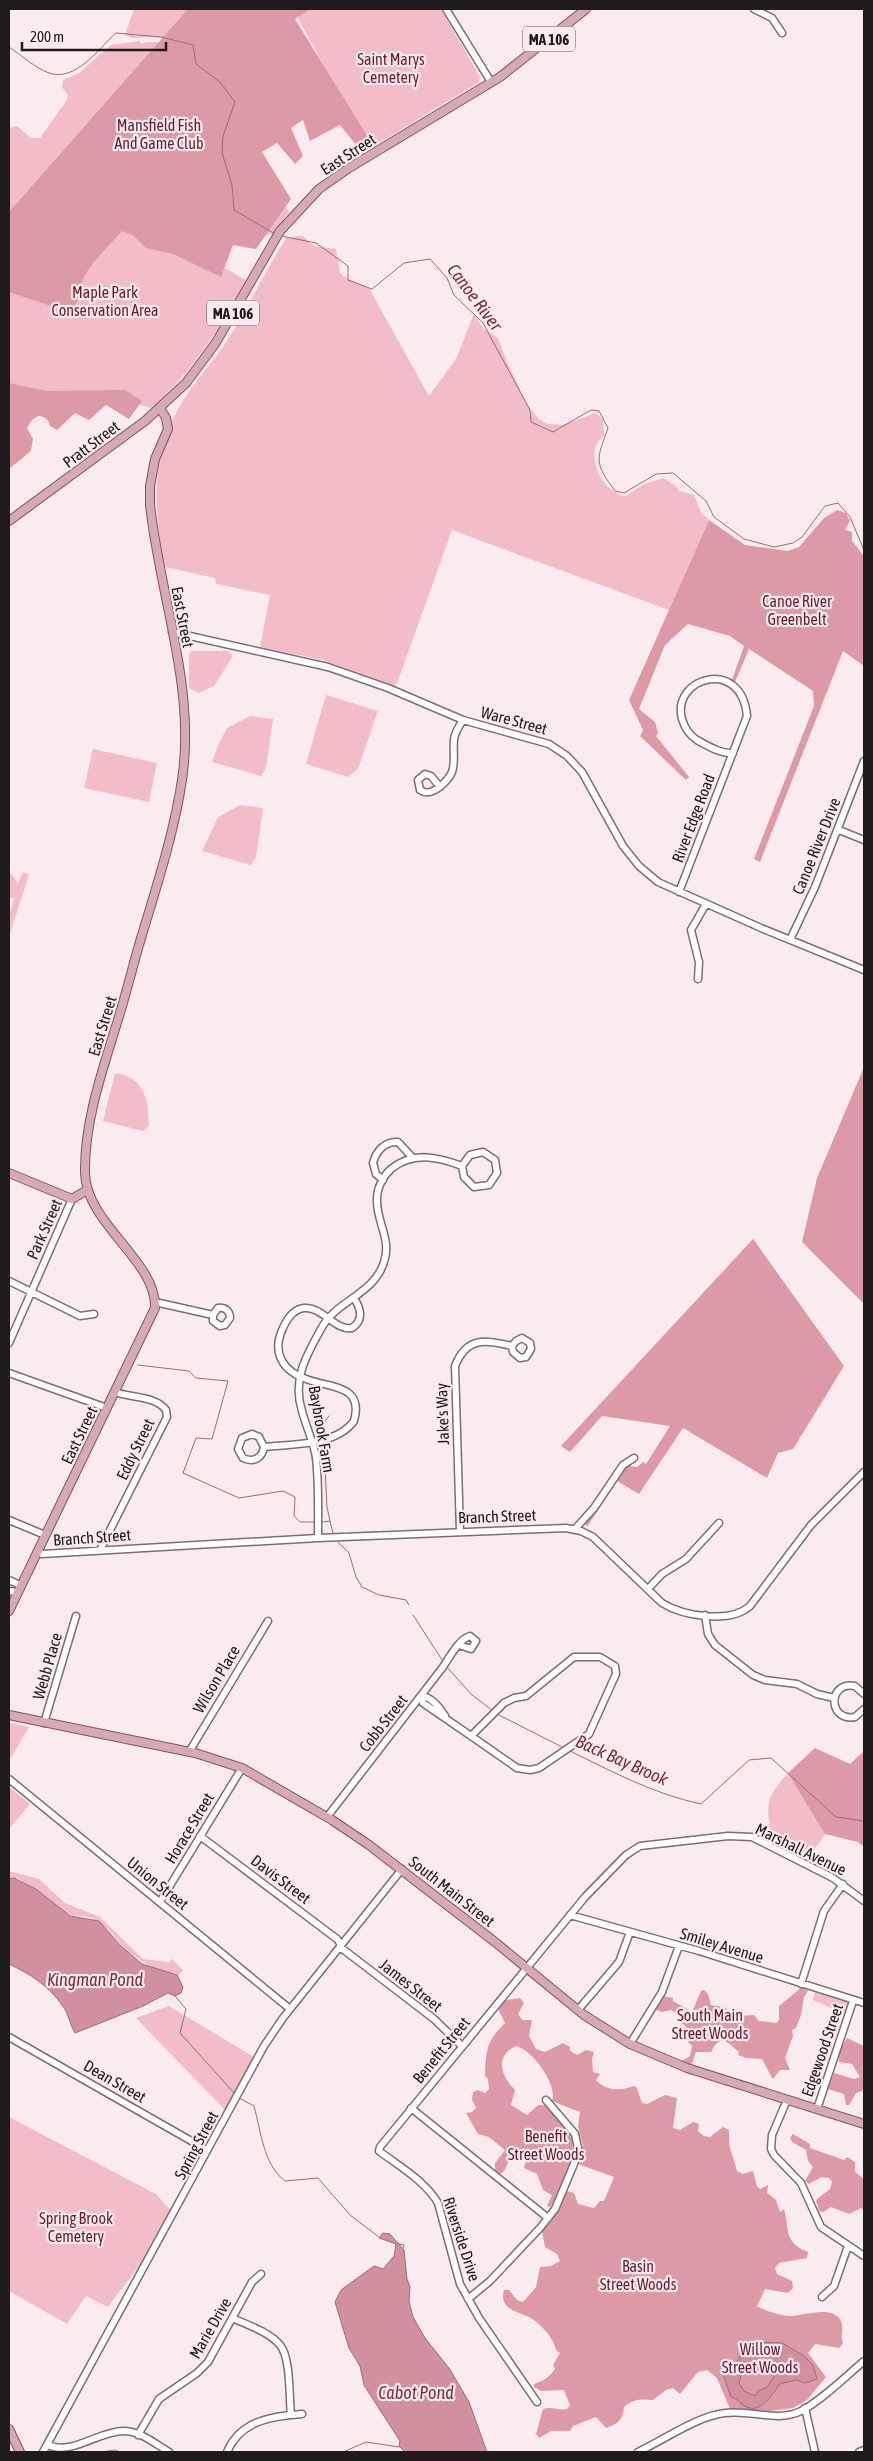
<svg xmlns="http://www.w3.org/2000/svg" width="873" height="2461" font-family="'Asap Condensed',sans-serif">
<rect width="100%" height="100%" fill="#faecee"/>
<path fill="#f3bdc7" d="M134,9H236L261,170L289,212L273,234L182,244L246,280C219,329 194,369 152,408L101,397L9,412V128L17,126L31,138H40L67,100L68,95L62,87L63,80L79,73L111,45L140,41L141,44L147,42H189L152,37L132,38L125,35Z
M293,9H441L480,77L479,82L369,149Z
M299,236H303L314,246L336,249L340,272L343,276L369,288L429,396L456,359L474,314L483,328L498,338L507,362L528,406L539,419L548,424L562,425L599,412L597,414L603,420L604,436C582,450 601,493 626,496L644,484L663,478L676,486L679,491L694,495L701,512L709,520L669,610L452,530L396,686L323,660L260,647L270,595L216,584L215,578L165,567C154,514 150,458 178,409C192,385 211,364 227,341C248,309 263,274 284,242L286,238Z
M192,651H228L233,656L214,686L199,693L189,688V654Z
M326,695L378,711L358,769L348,777L306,764Z
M250,716L273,719L266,768L261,776L212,762L218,745L227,728Z
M93,749L157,763L149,802L84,788Z
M240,805L263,808L256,857L251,865L202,851L218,817Z
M9,871L18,883L23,872L29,874L9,937V916L14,899L9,897Z
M115,1073C145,1077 148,1100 149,1126L143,1131L103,1121Z
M9,1723L29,1727L9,1761Z
M788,1773L827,1809L831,1826L809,1857L771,1838C767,1803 764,1800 788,1773Z
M9,1787L30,1804L9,1829Z
M9,1871L39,1879L65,1903L100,1917L143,1959L169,1962L172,1959L183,1970L178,1976L152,1968L126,1950L109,1930L93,1918L67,1914L42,1893L17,1878H9Z
M815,1991L849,2000L851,2003L847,2015L813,2000Z
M169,2006L254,2057L225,2110L136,2018Z
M9,2117L156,2194L170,2210L143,2261L108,2307L86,2296L67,2324L9,2291Z"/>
<path fill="#dc9aa7" d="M188,9H310L295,19L369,139L357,146L340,125L310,141L303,120L291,128L303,156L295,164L277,143L262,152L291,199L256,249L233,245L221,277L173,254L146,248L134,236L122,231C111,244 87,266 82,282C78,292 81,307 66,311L9,292V212Z
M9,383L46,391L125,390L142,401L129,419L106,405L89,420L75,413L57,430L50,426C49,420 45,416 38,416L32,420L27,428L33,439L31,451L9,469Z
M837,510L846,513L850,521L845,530L852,532V541L864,556V666L843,651L760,862L754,859L814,706L813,691L749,649L735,682L732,680L744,646L730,636L688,624L665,645L639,709L655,722L658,733L656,736L689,777L686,780L640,736L643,730L629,700L709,520L745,545L788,551L799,547L824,518Z
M864,1067V1304L802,1242L817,1178Z
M753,1239L844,1366L793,1449L778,1453L767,1478L683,1428L639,1494L617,1481L587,1527L585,1521L593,1514L624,1467L628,1466L637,1467L643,1462L646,1464L670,1426L602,1416L570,1452L561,1446Z
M815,1748L850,1764L864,1751V1847L858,1842L825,1834L788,1773Z
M802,1987L808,1991L804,1997L801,2015L796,2028L792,2030L793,2036L785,2058L790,2070H780L774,2078H772L762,2059L746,2058L738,2055L739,2052L727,2042L721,2040L715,2045L711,2052H696L691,2066L680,2062L690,2056L692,2046L688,2042L692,2033L681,2022L679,2015L671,2010L662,2012L656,2010L661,1998L663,1996L673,1998V2001L692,2012L701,1991L704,1990L708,1994L711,2005L726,2008L728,2013L738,2016L754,2015L759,2021L777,2023L779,2019V2006Z
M520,1998L524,2003L518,2014L522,2020H532L529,2036L536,2049L545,2052L563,2043L570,2047V2051L577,2055L586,2050L594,2052L592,2059L593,2072L600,2074L596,2080C605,2091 622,2091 634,2086L637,2088L642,2103L647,2104L665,2095L677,2098L673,2128L680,2130L693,2122L699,2124L698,2131L704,2136L710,2137L723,2127L729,2130V2144L737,2171L743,2174L753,2171L757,2186L760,2189L768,2185L767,2193L776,2200L780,2212L784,2209C790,2230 783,2242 808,2252L807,2258L779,2263L775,2268L777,2274L792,2281L793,2288L788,2293L765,2289L757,2306C762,2310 783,2316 790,2316C803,2316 833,2304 841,2321C844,2329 840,2336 843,2343L839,2348L815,2344L808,2353L826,2377L807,2400L793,2408L762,2412L730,2409L717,2378L707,2370L698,2372L680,2394L673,2388L666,2390L653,2400C641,2399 633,2399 624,2407C623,2420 618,2424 606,2428L596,2417L573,2426L570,2431H551L539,2438L536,2434L543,2409C552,2406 559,2411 567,2409L570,2405L564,2390L541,2391L534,2387V2384C542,2382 551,2376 555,2369L553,2365L560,2353L556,2350C554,2338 540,2323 529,2317C516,2311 499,2309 504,2290H509L517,2300L523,2302L536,2287L540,2267L551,2266L560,2261L557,2254L545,2247L542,2231L558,2210L567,2191L574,2193L578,2204L594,2208L600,2201H604L614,2177L578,2164L583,2146L578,2126L580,2112L552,2101C558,2085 532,2049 516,2046C495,2056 500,2075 515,2090L511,2105L527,2115L538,2105H547C555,2115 566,2125 571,2137C579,2153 560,2193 550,2207L547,2206L552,2195L543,2190L537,2174L524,2168L526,2161L523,2153L515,2150C508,2158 508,2168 501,2174L495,2170V2163L505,2150L489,2137L478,2134L466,2113L472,2112L476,2108L472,2100L473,2092L478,2090L485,2093L489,2089L488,2079L485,2076C486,2050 486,2042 505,2023L498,2009L506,2000Z
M847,2038L864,2046V2090L856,2093L849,2105H846L844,2094L828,2089L834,2073L854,2079L860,2077L852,2064L839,2062V2052Z
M793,2134L810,2144V2148L844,2160L847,2157L855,2162V2172L864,2179V2211L861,2208L849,2214L831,2207L823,2212L819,2211L816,2200L830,2189L832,2182L829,2178L821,2177L809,2184L805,2181L813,2167L808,2161L806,2150L792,2142L790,2138Z"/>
<path fill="#d1909d" stroke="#9c6d76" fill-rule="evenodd" d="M14,1878L36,1889L70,1916L99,1921L121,1946L142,1964L177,1975L183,1987L181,1993L175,1996L168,1993L143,2006L75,2033C70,2025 69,2014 62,2005C48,1985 30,1974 9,1964V1879Z
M383,2233L390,2234L404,2250L407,2279L410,2287L409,2301L413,2317L425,2338L449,2368L469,2402L487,2452H405L399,2446L400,2441L364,2385L360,2366L349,2348L335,2302L341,2290L374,2266L383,2269L394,2256L396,2244L379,2238Z
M748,2342L782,2343L804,2356L813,2365L817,2379L805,2383L796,2380L780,2384C772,2394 760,2417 743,2405C738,2401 737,2399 731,2397L723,2374L734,2367ZM749,2370C758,2370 769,2368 774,2377L767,2387L758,2391L755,2396L744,2391L739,2383L741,2375Z"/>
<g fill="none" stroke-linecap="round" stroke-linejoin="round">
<path stroke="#9c6d76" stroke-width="1" d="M9,47C21,55 35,68 49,73C76,82 98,49 116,33L161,37L193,45L196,64L220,82L235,102L223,136L222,153L232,185L234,210L275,234
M281,236L316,243L348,266V280L372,289L404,263L430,259L447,278L454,295L483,323L530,410L531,422L553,432L591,410L599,411L608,428C596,461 594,462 615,491L624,493L656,474L673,473L706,501L714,517L744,539L774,547L793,543L802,537L825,506L838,503L850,517L864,550
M138,1365L189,1371L196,1378L228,1381L212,1439L196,1438L183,1473L239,1498L283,1491L295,1497L294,1516L300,1522H315
M323,1424L329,1416
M324,1449L327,1507L330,1521
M323,1522L330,1521L333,1533
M338,1542L349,1553L356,1577L362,1587L379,1595L406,1600L409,1605
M413,1615L444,1663
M446,1666L471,1694L493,1711
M497,1714L564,1748
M570,1751C613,1772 654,1794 701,1804L749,1760L771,1758L836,1817L864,1821
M175,1996L186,2009L180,2033L235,2094
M239,2098L254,2106C261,2131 263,2164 285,2181L318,2178L350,2215L379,2237
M399,2244L404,2245L403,2248
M101,2452L115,2450L120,2452
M343,2452L366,2442L399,2447"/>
<g stroke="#7b6f71" stroke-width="9">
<path id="minor" d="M446,9L491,82
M754,9L772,18L782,33
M172,632L328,667L388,688L463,720L549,744L567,756L582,772L623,846L639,866L658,882L761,928L864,970
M440,787L431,776L425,774L418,780L420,790C426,794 431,793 438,788C460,772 452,761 454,739C455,732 459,726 463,720
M839,830L864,840
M679,892L747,716C742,657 671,677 682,719C685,729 689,735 697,740C708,746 721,754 733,753
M790,940L815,887L864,761
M698,979L699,962L691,930L706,904
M383,1180L376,1174L373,1163C376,1151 385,1141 398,1142L412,1157
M9,1281L80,1316L94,1314
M155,1302L213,1315V1321L220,1326L225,1325L230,1318C230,1311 225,1307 218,1308L213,1315
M9,1343L72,1199
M9,1373L107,1408
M264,1447L259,1437L252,1434L242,1438L238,1449L243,1458C254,1463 262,1458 264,1447C292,1444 336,1446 354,1421C364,1385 331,1388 309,1380C283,1372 271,1353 283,1328C287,1319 294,1309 304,1308C322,1306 335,1331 352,1328C364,1320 361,1309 354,1298
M9,1520L45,1535
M575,1529L594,1508L623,1465L634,1458
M460,1532L455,1366C467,1336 485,1340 512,1346L513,1352L520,1358L526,1357L531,1349L530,1343L522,1338L516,1341L512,1346
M318,1538C318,1512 319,1484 316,1458C314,1442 306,1427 302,1411C292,1380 306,1356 321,1329C336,1300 374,1295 384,1262C392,1239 376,1222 377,1199C377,1188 383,1176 391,1169C413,1151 438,1157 462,1166L464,1177L474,1187L489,1185L497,1173L495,1160L483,1152L470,1155L462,1166
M100,1550L167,1417L166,1410C156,1396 131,1398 115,1392
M37,1552L42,1554L318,1538L566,1528L581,1531L593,1537L662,1603C683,1616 730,1624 750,1606L811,1525L864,1472
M9,1580L20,1585
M648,1589L662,1574L686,1559L719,1523
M9,1591L17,1592
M705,1615L708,1634L715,1645L753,1675L765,1680L797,1684L817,1694L834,1698
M864,1694L855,1686C827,1681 828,1722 855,1717L864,1709
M445,1716C439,1707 432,1697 421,1696L423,1703L471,1736L504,1703L514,1698L526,1696L574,1657H600L615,1666L616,1674L589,1734L539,1768L530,1770L517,1768L471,1736
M44,1723L76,1616
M189,1752L268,1621
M9,1779L290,2009
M327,1817C366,1767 404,1717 443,1667C449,1658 459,1639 470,1636L476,1641L471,1649L459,1645
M200,1836L337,1939L340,1943V1947L434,2019L462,2046
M160,1902L242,1768
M570,1915L699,1951L864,2003
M801,1984L824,1911L843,1884
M578,2010L619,1962L630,1932
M9,2037L207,2150
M630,2044L662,1992L679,1946
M787,2100L772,2135L771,2149L774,2155L801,2183L821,2227L864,2256
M411,2108L548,2218
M817,2109L853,2001
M822,2297L834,2286L848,2246
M468,2299L490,2281L540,2228L555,2209L574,2164L578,2148L575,2134L546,2100
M232,2318C248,2325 269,2332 280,2345C291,2358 289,2398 291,2415
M537,2402L479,2318L460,2284L438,2203C425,2181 399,2166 379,2151L380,2147L585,1897L626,1855L640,1846L728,1836L752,1837L833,1878L864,1901
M805,2408L815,2452
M138,2435L159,2399L197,2373L208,2362L252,2282L261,2274
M48,2445C71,2456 99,2431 123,2431C141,2431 155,2444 169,2452
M43,2452L264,2046L283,2018L402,1869
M227,2452C240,2421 271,2416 302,2414
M638,2452C664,2440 697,2416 725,2413C751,2409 776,2423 801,2411C822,2400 845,2377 864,2361
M859,2452L864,2450"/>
</g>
<g stroke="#84535e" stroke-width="10">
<path id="major" d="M9,521L145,421L186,383L215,344L280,231L319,189L349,168L500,77L586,9
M9,1173L72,1199L87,1190
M9,1611L155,1308C157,1261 86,1224 85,1173C84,1119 105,1063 120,1013C128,987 134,961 142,935C157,885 174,833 182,780C196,688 160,597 150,505V486L155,459L168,429L166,418L160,408
M9,1715L195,1753L242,1768L332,1820L369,1845L495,1942L584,2015L630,2044L687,2068L864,2124
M9,2429L20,2452"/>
</g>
<use href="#minor" stroke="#fff" stroke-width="6"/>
<use href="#major" stroke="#d6aab4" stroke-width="8"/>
</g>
<g text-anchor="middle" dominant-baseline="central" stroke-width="4.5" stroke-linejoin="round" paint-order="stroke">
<g fill="#faecee" stroke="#61595a" stroke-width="1">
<rect x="523" y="26.5" width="52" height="25" rx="4"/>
<rect x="207" y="300.5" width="52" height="25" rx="4"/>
</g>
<g font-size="15" font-weight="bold" fill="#1f1a1b">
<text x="549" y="39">MA 106</text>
<text x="233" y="313">MA 106</text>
</g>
<g font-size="16" fill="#681b33" stroke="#faecee">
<text x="391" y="59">Saint Marys<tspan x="391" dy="18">Cemetery</tspan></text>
<text x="159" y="125">Mansfield Fish<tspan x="159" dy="18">And Game Club</tspan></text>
<text x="105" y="292">Maple Park<tspan x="105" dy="18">Conservation Area</tspan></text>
<text x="797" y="601">Canoe River<tspan x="797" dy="18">Greenbelt</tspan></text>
<text x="710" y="2015">South Main<tspan x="710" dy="18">Street Woods</tspan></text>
<text x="546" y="2136">Benefit<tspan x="546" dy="18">Street Woods</tspan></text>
<text x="76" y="2218">Spring Brook<tspan x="76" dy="18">Cemetery</tspan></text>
<text x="638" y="2266">Basin<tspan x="638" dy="18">Street Woods</tspan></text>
<text x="760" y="2349">Willow<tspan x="760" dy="18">Street Woods</tspan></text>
</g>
<g font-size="16" fill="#1f1a1b" stroke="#faecee">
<text transform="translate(348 154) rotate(-33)">East Street</text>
<text transform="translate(91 444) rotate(-37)">Pratt Street</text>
<text transform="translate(183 617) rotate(79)">East Street</text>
<text transform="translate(514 720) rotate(15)">Ware Street</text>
<text transform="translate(693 818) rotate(-69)">River Edge Road</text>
<text transform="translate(816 846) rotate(-68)">Canoe River Drive</text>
<text transform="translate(102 1026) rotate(-73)">East Street</text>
<text transform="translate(44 1229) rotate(-66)">Park Street</text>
<text transform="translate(442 1414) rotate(-92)">Jake's Way</text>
<text transform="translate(322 1429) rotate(80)">Baybrook Farm</text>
<text transform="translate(79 1435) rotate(-64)">East Street</text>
<text transform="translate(135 1449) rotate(-64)">Eddy Street</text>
<text transform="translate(497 1516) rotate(-2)">Branch Street</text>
<text transform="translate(92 1537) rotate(-4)">Branch Street</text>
<text transform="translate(47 1666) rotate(-74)">Webb Place</text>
<text transform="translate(216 1679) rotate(-59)">Wilson Place</text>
<text transform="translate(383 1723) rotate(-52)">Cobb Street</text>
<text transform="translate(189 1828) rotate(-59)">Horace Street</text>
<text transform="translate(801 1849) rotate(26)">Marshall Avenue</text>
<text transform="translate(281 1879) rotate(37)">Davis Street</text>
<text transform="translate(158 1883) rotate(39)">Union Street</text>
<text transform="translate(452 1891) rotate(38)">South Main Street</text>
<text transform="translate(722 1945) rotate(17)">Smiley Avenue</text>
<text transform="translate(411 1985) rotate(38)">James Street</text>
<text transform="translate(441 2050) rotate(-51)">Benefit Street</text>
<text transform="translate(822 2050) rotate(-71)">Edgewood Street</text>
<text transform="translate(115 2081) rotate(30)">Dean Street</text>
<text transform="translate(196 2145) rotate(-62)">Spring Street</text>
<text transform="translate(462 2239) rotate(72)">Riverside Drive</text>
<text transform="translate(210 2328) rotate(-60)">Marie Drive</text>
</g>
<g font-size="18" font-style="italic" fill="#7c2d43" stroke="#faecee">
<text transform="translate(475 297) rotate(53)">Canoe River</text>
<text transform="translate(622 1760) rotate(24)">Back Bay Brook</text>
<text x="95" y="1979">Kingman Pond</text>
<text x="416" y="2392">Cabot Pond</text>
</g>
</g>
<rect width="873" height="2461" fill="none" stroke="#1f1a1b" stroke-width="20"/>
<path d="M22 42v8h144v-8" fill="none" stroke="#1f1a1b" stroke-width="2.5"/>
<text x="30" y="42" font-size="15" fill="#1f1a1b" stroke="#faecee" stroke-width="4" paint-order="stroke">200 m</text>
</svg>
